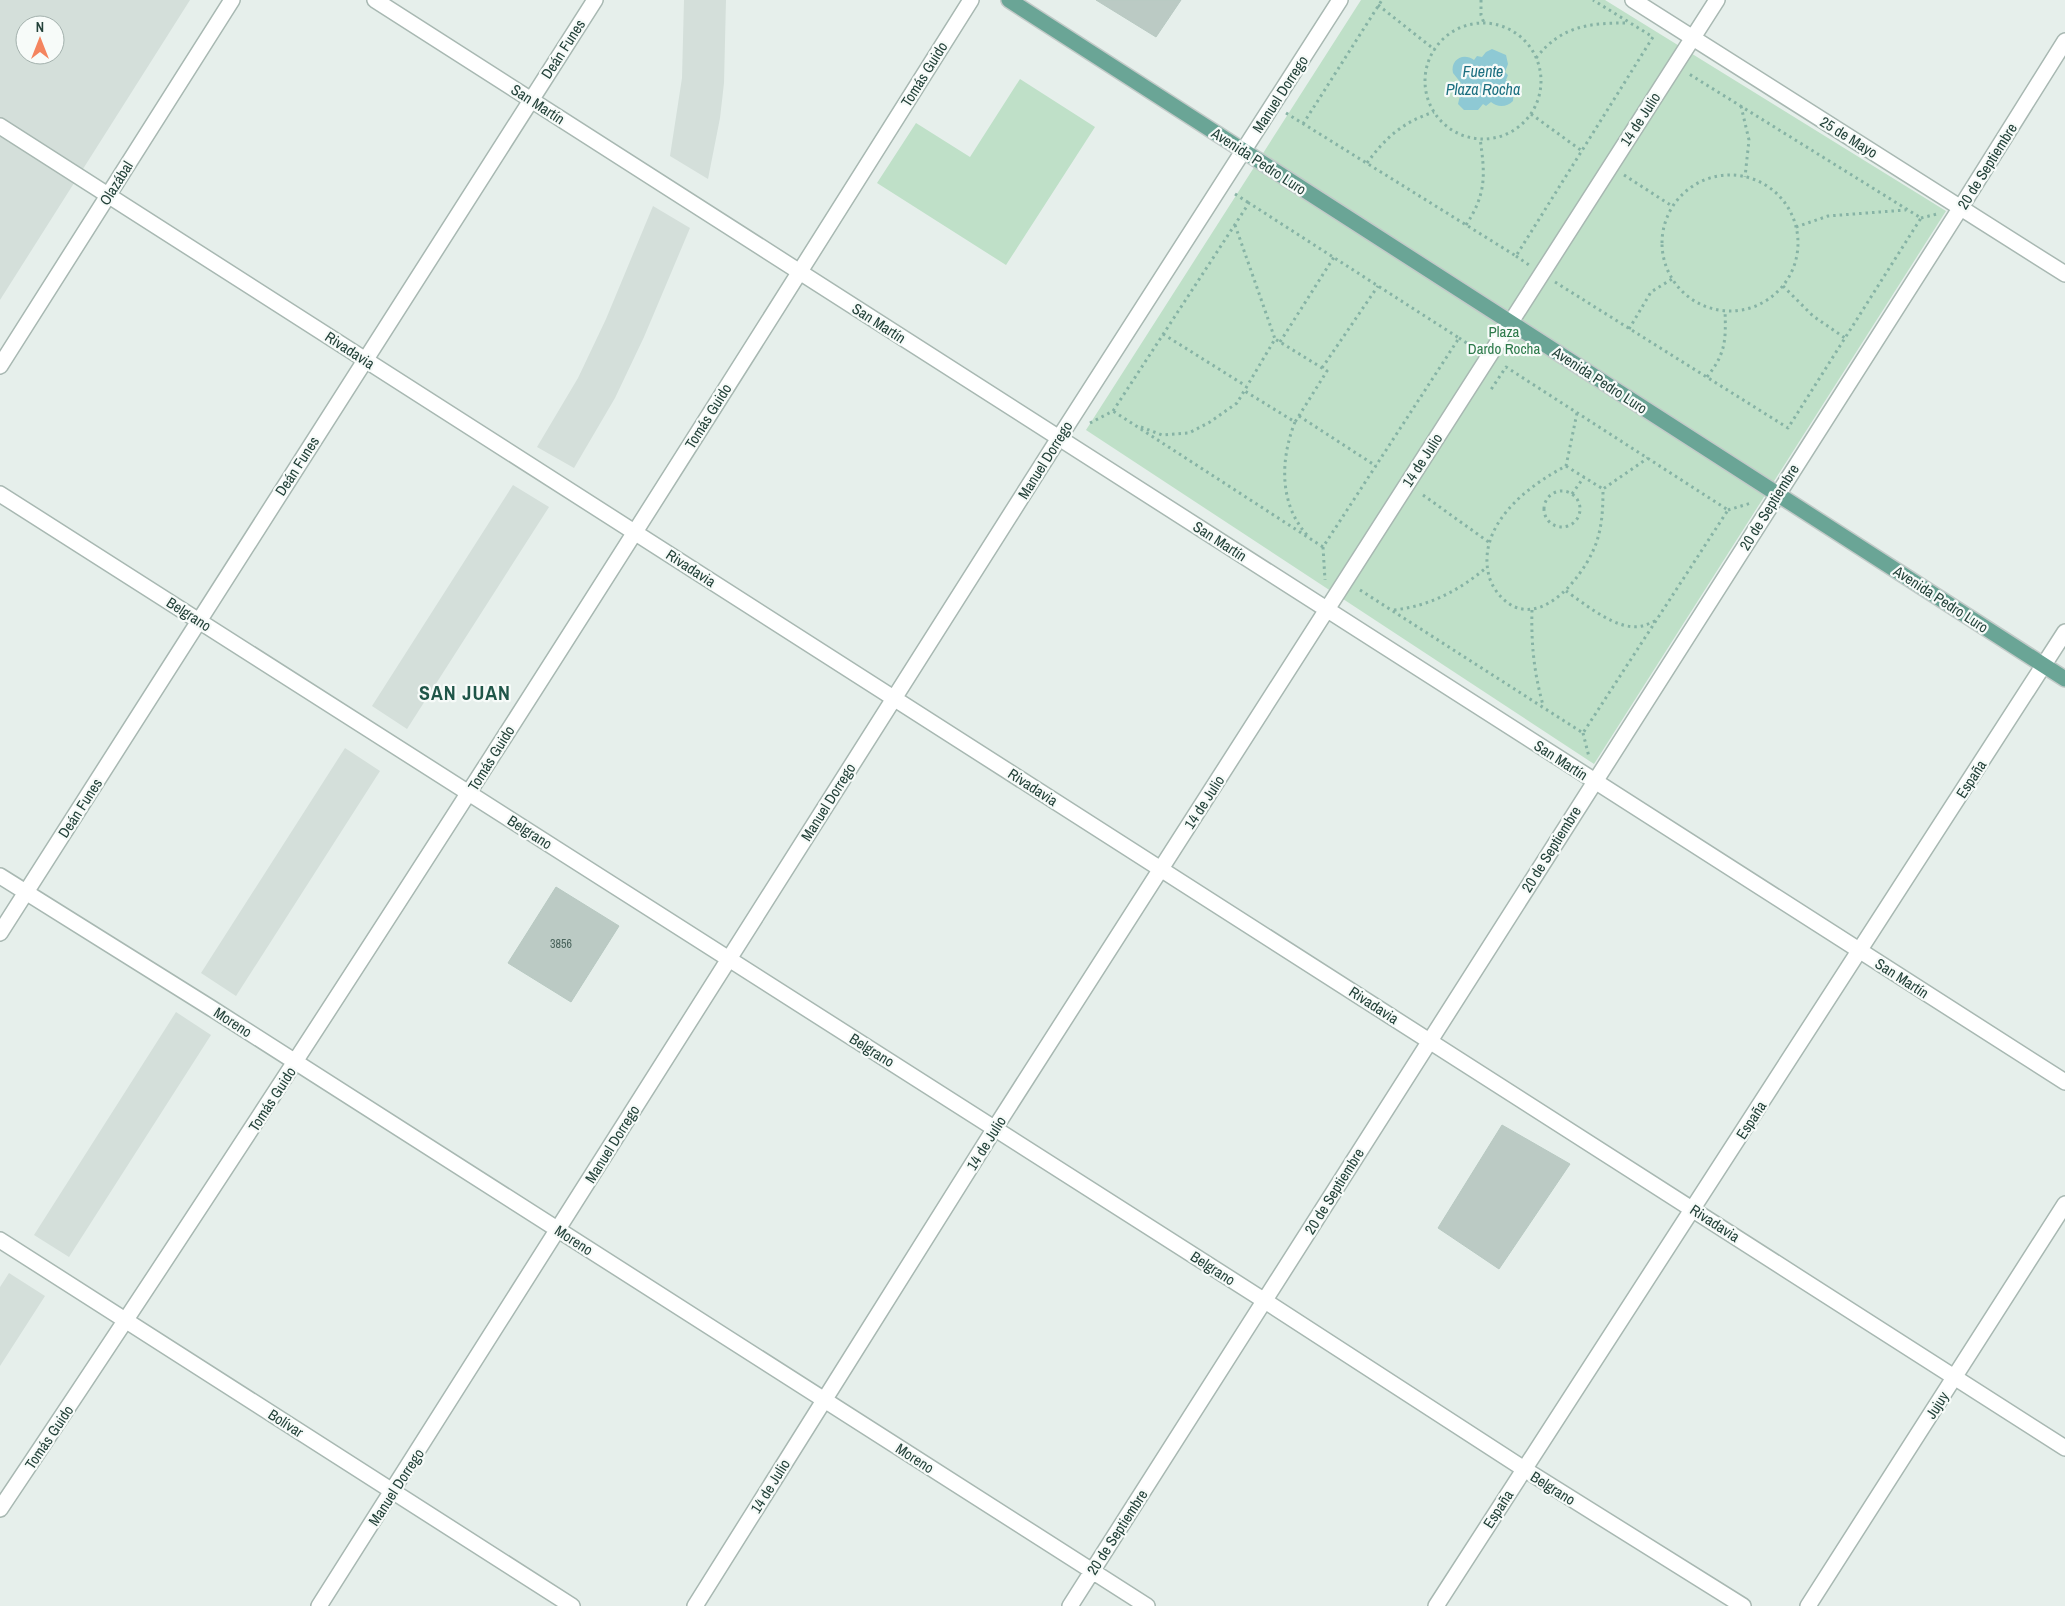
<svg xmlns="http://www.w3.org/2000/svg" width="2065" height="1606" font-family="'Archivo Narrow',sans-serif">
<rect width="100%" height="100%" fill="#e6efeb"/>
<path fill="#d4dfda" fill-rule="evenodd" d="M0,0H190L0,300ZM25,25H55V55H25Z
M684,0H726L724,83L720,118L708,179L670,156L682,78Z
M653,206L690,228L644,337L615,398L574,468L537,447L578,378L606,319Z
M513,485L549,507L407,729L372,706Z
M345,748L380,771L236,996L201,973Z
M176,1012L211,1035L69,1257L34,1235Z
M9,1273L45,1296L0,1366V1287Z"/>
<path fill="#bfe0c8" d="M1361,0H1605L1946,211L1594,764L1086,430Z
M1020,79L1095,127L1006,265L877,183L916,123L970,157Z"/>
<path fill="#8ec9d4" d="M1492,49L1506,55L1508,64L1505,72L1508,75L1506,80L1514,88L1513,101C1507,107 1498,108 1491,102L1486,106L1483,104L1478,110H1464L1458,104L1461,91L1458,88L1461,83L1453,73C1450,60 1463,52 1474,60L1477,56L1482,57L1486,52Z"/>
<path fill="#bbcac4" stroke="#b8c9c2" d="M1096,0H1181L1156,37Z
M556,887L619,926L571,1002L508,963Z
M1502,1125L1570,1164L1499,1269L1438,1228Z"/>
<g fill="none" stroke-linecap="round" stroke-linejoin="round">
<g stroke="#a8b8b2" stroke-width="18">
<path id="street" d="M375,0L2065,1082
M1633,0L2065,274
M0,126L2065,1448
M0,366L232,0
M0,494L1265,1301L1524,1469L1743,1606
M0,876L211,1008L1147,1606
M0,933L595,0
M0,1240L572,1606
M0,1509C333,1012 652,507 971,0
M319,1606L1059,438L1340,0
M695,1606L995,1128L1717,0
M1070,1606L1961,207L2065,41
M1436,1606L2065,632
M1808,1606L2065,1204"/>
</g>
<g stroke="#c2cac8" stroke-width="18">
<path id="primary" d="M1009,0L2065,679"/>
</g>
<path stroke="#86b3a5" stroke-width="3" stroke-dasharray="2.5 4" stroke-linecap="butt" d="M1481,0V15L1484,23
M1378,5L1435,50
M1425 81a58 58 0 1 1 116 0a58 58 0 1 1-116 0Z
M1536,58C1562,25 1590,23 1629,23
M1741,106L1749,140L1745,177
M1286,113L1516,256L1653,37L1593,0
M1531,114L1582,151
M1303,124L1382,0
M1367,163C1386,137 1403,122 1434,112
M1624,175L1672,206
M1662 243a68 68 0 1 1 136 0a68 68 0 1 1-136 0Z
M1235,194L1249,203
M1921,218L1937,214
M1235,225L1275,339
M1466,225C1487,193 1485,174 1480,138
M1796,227L1828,216L1906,210
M1516,256L1529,265
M1555,282L1788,428L1921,218L1689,74
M1783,286L1813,316L1845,338
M1629,329L1651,292L1672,279
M1163,334L1246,386
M1459,338L1476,349
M1280,342L1334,257
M1322,368L1378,286
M1707,377C1726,353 1726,340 1725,310
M1577,413L1566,466C1527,486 1476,526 1489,576C1492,588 1503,602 1515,607C1547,620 1580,578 1592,553C1602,533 1603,511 1603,489L1648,458
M1299,416L1376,466
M1295,422C1280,460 1279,505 1308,536
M1090,423L1113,411L1249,203L1459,338L1323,547L1113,411
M1141,427L1162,435L1189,433L1210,422L1237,403L1275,339L1327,371L1295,422L1243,390
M1566,466L1603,489
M1544 509a18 18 0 1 1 36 0a18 18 0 1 1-36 0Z
M1572,494L1584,477
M1423,495L1490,543
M1728,510L1751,503
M1323,547L1325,580
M1360,590L1583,733L1728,510L1506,367L1490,391
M1566,591C1585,604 1618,632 1642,626C1647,625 1652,622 1657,620
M1394,610C1430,606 1460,590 1487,567
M1532,610C1531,643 1534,673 1543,705
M1583,733L1589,757"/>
<use href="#street" stroke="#fff" stroke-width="15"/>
<use href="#primary" stroke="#6aa596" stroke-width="15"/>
</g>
<g text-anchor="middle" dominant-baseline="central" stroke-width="4.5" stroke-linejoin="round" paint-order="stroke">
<g font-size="12" fill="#4a645c">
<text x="561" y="944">3856</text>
</g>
<g font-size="15" fill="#24423a" stroke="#f7fbf9">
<text transform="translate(563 49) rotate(-57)">Deán Funes</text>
<text transform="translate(924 74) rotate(-58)">Tomás Guido</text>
<text transform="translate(1280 94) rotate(-57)">Manuel Dorrego</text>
<text transform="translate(538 104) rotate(33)">San Martín</text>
<text transform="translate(1640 119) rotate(-57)">14 de Julio</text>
<text transform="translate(1849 137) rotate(32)">25 de Mayo</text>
<text transform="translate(1259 161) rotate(33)">Avenida Pedro Luro</text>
<text transform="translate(1987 166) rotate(-58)">20 de Septiembre</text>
<text transform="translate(116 183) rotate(-58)">Olazábal</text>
<text transform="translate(879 323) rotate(33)">San Martín</text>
<text transform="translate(350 350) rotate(33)">Rivadavia</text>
<text transform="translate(1600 380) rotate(33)">Avenida Pedro Luro</text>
<text transform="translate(708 416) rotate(-58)">Tomás Guido</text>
<text transform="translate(1045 460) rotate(-58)">Manuel Dorrego</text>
<text transform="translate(1422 460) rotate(-57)">14 de Julio</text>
<text transform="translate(297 466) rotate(-57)">Deán Funes</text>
<text transform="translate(1769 507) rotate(-58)">20 de Septiembre</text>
<text transform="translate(1220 541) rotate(33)">San Martín</text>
<text transform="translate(691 568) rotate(33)">Rivadavia</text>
<text transform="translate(1941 599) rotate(33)">Avenida Pedro Luro</text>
<text transform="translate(189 614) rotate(33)">Belgrano</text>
<text transform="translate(491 758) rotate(-58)">Tomás Guido</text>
<text transform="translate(1561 760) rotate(33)">San Martín</text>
<text transform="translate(1971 779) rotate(-57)">España</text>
<text transform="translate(1033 787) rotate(33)">Rivadavia</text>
<text transform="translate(828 802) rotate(-58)">Manuel Dorrego</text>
<text transform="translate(1204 802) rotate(-57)">14 de Julio</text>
<text transform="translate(80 808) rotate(-57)">Deán Funes</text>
<text transform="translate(530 832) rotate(33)">Belgrano</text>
<text transform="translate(1551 849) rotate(-58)">20 de Septiembre</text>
<text transform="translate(1902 978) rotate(33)">San Martín</text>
<text transform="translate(1374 1005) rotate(33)">Rivadavia</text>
<text transform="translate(233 1022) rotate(33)">Moreno</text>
<text transform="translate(872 1050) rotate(32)">Belgrano</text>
<text transform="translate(272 1099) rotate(-57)">Tomás Guido</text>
<text transform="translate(1751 1120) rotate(-57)">España</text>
<text transform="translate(986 1143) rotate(-58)">14 de Julio</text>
<text transform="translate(612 1144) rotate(-58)">Manuel Dorrego</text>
<text transform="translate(1334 1191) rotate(-58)">20 de Septiembre</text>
<text transform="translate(1715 1223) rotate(33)">Rivadavia</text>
<text transform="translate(574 1240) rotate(33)">Moreno</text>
<text transform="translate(1213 1268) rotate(33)">Belgrano</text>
<text transform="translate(1937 1405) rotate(-57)">Jujuy</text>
<text transform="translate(286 1423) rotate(33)">Bolívar</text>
<text transform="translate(49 1437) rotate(-56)">Tomás Guido</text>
<text transform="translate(915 1458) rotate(33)">Moreno</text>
<text transform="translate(770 1486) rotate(-58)">14 de Julio</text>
<text transform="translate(396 1487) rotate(-57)">Manuel Dorrego</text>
<text transform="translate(1553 1488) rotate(32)">Belgrano</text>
<text transform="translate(1498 1509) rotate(-57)">España</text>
<text transform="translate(1117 1532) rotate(-57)">20 de Septiembre</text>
</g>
<g font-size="15" fill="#2d7a4b" stroke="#f7fbf9">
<text x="1504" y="331">Plaza<tspan x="1504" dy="17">Dardo Rocha</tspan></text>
</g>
<g font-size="16" font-style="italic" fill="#1c6f80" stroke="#f7fbf9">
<text x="1483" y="71">Fuente<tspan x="1483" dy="18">Plaza Rocha</tspan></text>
</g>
<g font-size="20" font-weight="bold" letter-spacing="1" fill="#1f5548" stroke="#f7fbf9">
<text x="465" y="692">SAN JUAN</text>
</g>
</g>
<g transform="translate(40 40)"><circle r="24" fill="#f7fbf9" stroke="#a3b1ad"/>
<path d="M0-4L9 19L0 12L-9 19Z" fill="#f4845f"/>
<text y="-8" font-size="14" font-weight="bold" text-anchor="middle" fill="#24423a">N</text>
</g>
</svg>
